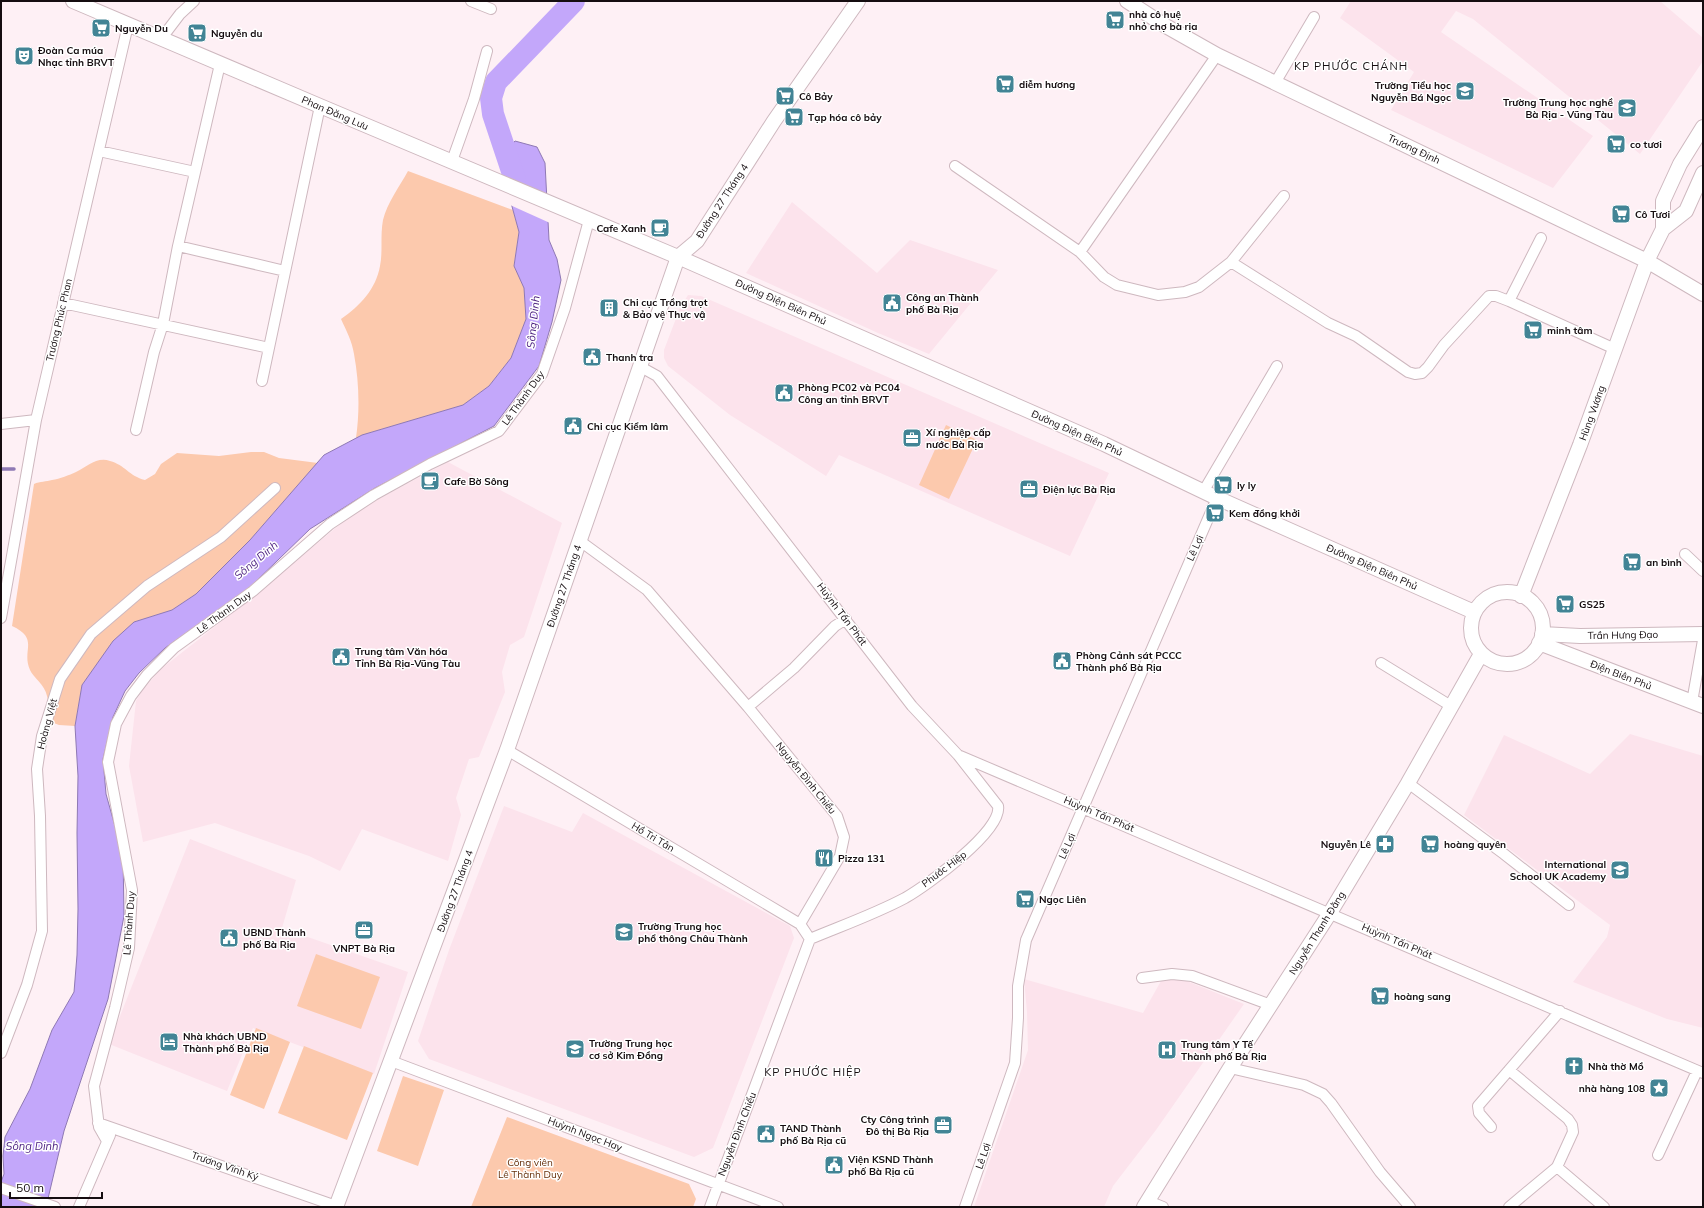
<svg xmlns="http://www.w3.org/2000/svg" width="1704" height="1208" font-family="Mulish,sans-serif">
<rect width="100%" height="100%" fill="#fef0f5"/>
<path fill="#fce3ec" d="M1351,1H1660L1703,38V61L1640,154L1473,19L1456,11L1441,32L1593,136L1553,188L1391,110L1414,72L1340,18Z
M792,202L877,273L910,240L998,270L929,354L878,333L746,273Z
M688,295L701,296L1109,473L1070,556L839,455L826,476L730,415L668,366L664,358V350L680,308Z
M448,462L562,523L524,637L510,645L502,672L505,692L479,757L469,759L456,798L461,815L448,861L362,829L340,871L309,856L215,823L143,842L129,766L136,701L142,691L161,669L260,591L356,511Z
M1630,734L1703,756V1028L1667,1019L1573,982L1607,937L1610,925L1464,815L1504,735L1590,774Z
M504,806L572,832L583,813L790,926L794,938L713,1148L694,1157L429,1059L418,1041L449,950Z
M190,839L296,880L282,928L408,972L374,1074L253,1028L227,1091L109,1044Z
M1179,978L1244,1004L1156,1130L1113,1186L1104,1207H974L1028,1050L1027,1012L1024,979L1143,1013L1161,981Z"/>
<path fill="#fcc9ad" d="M408,171L513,210L519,232L514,265L524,288L526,319L511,358L489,386L463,405L362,435L356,438C360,410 359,381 354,354C352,341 346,330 341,319C360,306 376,289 380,266C383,252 380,236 383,220C387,203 400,186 408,171Z
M946,425L977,440L949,499L919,485Z
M251,452H264L279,458L318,463L250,540L196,594L172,610L134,622L82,685L75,726L59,725L51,722C46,713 50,705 47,696C45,685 33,677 30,670C21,650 40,639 12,626L34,484C40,481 46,482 52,480C60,479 69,475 76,472C87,467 97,456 110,461C125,465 129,476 145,480L155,474L161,464L177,453L219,456Z
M316,954L380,977L361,1029L297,1006Z
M256,1028L290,1042L264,1109L230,1095Z
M304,1046L373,1073L347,1140L278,1113Z
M403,1076L444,1090L418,1166L377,1151Z
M507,1117L689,1184L696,1199L693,1207H471Z"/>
<path fill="#c3a7fa" stroke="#8f79b4" d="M515,141L537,147L545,163L549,240L557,259L561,280L552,322L539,366L494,426L375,488L310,529L247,590L165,648L139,673L125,691L113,717L103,759L106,794L123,855L124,916L108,999L64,1131L46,1207H1V1182L4,1174L3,1156L5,1137L30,1089L52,1030L74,992L77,955L78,909L77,833L78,776L75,726L82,685L113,641L134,622L172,610L196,594L250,540L324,455L362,435L463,405L489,386L511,358L526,319L524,288L514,266L519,232L499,159Z"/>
<path fill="#fef0f5" d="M501,176L549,196L550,223L510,205Z"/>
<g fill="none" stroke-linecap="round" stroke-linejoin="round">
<path stroke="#8f79b4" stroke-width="3.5" d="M1,469H14"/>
<path stroke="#c3a7fa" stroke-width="22" d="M515,180L493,114L491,98L496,82L574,1"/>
<g stroke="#ceb8bf" stroke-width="12">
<path id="street" d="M471,1L491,9
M161,39L180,14L194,1
M1275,83L1314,17
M99,151L195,172
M452,161L474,99L487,51
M955,166L1080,252L1104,277L1117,285L1158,295L1185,292L1199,287L1231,262L1328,323L1356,336L1408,372L1415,374L1422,373L1428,367L1444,345L1489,296H1496L1509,301L1615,349
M178,246L285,271
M1080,252L1217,55
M1231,262L1284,196
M1509,301L1541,238
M63,303L269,348
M639,366L657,376L912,706L958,755L1703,1073
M262,381L320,106
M1,424L36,420
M136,430L154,352L163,324L178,246L220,64
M1203,492L1277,366
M580,541L647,590L748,707L837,816L844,837L840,856L800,924L810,939L710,1207
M1685,554L1703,571
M1,618L36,420L128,25
M1381,663L1451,706
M1692,702L1703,640
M748,707L794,668L835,626L846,619
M507,750L800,924
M1408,783L1504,854L1569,905
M810,939C841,926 875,914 905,898C926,886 1003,831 998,806L958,755
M1142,978L1172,974L1192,976L1271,1005
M1,1053L27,985L42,931L40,816L37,769L42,736L60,679L91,634L147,586L221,537L275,488
M391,1061L778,1207
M1230,1068L1304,1085L1323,1094L1331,1103L1380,1172L1410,1207
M98,1123L336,1206
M1491,1127L1479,1113L1478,1106L1560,1011
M107,1141L99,1127L94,1086L115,1008L129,948L132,890L108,762L116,724L131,696L147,675L174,648L253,591L330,524L374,495L430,464L499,431L542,374L565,308L589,220
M1658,1155L1697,1071
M1557,1167L1604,1207
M1,1188L55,1207
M1148,1201L1163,1207
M79,1207L110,1135
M965,1207L1015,1063L1018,1018V986L1026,940L1217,498
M1509,1207L1557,1167L1573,1132L1572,1125L1568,1119L1509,1070"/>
</g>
<g stroke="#ceb8bf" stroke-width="16">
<path id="secondary" d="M73,1L320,106L678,257L1104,444L1217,498L1474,612
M1127,1L1164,25L1217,55L1647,261L1703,294
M1663,229L1686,211L1703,173
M1471 628a36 36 0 1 1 72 0a36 36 0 1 1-72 0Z
M1521,596L1580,445L1647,261L1663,229V201L1680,164L1703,127
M1542,634L1580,636L1703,634
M1539,643L1703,706
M336,1207L507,750L678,257L697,241L774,121L858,1
M1144,1207L1230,1068L1330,913L1408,783L1481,654"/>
</g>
<use href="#street" stroke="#fff" stroke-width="10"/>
<use href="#secondary" stroke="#fff" stroke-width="14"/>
</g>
<defs>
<g id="supermarket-square" transform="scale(1)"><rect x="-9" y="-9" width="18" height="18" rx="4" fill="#428495" stroke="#fff"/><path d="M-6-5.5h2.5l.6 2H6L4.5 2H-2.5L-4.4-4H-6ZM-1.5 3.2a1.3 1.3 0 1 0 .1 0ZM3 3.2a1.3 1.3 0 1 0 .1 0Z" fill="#fff"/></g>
<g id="theatre-square" transform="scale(1)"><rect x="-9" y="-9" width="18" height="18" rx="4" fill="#428495" stroke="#fff"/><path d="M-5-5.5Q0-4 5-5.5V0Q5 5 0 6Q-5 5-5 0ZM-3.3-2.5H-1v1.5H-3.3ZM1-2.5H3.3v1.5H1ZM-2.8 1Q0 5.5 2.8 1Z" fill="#fff"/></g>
<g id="school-square" transform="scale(1)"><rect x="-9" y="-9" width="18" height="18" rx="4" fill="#428495" stroke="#fff"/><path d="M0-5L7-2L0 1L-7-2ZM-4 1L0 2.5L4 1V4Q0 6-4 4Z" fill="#fff"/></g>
<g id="cafe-square" transform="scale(1)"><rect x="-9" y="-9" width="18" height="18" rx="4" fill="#428495" stroke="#fff"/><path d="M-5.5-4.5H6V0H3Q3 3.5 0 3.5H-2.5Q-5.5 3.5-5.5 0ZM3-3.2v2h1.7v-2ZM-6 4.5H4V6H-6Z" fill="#fff"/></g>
<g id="civic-square" transform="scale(1)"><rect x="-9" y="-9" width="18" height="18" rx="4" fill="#428495" stroke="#fff"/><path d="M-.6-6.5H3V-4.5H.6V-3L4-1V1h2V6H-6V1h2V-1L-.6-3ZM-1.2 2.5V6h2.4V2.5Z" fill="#fff"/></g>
<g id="building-square" transform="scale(1)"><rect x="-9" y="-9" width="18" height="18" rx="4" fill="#428495" stroke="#fff"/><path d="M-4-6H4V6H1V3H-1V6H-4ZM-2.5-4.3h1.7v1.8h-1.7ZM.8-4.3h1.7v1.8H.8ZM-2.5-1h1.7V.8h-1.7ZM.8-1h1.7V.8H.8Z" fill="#fff"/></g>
<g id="office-square" transform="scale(1)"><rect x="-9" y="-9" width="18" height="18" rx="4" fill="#428495" stroke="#fff"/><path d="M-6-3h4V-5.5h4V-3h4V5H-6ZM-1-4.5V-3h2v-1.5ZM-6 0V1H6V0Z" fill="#fff"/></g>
<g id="pharmacy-square" transform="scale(1)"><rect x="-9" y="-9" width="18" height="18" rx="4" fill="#428495" stroke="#fff"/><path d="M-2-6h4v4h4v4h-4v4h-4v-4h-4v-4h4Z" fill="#fff"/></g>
<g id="restaurant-square" transform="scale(1)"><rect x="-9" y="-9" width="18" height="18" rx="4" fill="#428495" stroke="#fff"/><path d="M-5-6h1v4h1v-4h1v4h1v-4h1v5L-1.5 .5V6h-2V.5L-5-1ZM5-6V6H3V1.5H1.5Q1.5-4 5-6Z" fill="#fff"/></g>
<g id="hotel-square" transform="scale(1)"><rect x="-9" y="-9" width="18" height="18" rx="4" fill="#428495" stroke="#fff"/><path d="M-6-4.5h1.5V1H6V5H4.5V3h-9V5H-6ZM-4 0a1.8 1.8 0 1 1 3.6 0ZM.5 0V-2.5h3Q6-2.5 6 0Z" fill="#fff"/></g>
<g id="hospital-square" transform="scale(1)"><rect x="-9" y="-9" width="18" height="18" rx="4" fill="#428495" stroke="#fff"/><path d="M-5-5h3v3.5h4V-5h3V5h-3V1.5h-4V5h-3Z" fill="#fff"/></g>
<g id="church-square" transform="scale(1)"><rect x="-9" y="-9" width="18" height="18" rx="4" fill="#428495" stroke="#fff"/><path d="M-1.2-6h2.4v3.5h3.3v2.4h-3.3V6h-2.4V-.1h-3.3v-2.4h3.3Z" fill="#fff"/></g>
<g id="sight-square" transform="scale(1)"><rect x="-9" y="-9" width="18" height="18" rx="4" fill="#428495" stroke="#fff"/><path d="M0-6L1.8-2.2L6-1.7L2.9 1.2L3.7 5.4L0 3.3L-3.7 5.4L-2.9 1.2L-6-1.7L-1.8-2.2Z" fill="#fff"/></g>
</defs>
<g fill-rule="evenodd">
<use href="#supermarket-square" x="1115" y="20"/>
<use href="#supermarket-square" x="101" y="28"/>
<use href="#supermarket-square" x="197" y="33"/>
<use href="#theatre-square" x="24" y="56"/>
<use href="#supermarket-square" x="1005" y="84"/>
<use href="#school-square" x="1465" y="91"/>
<use href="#supermarket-square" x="785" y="96"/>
<use href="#school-square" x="1627" y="108"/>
<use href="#supermarket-square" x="794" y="117"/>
<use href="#supermarket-square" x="1616" y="144"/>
<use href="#supermarket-square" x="1621" y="214"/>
<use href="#cafe-square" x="660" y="228"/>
<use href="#civic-square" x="892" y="303"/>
<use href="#building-square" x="609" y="308"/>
<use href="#supermarket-square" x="1533" y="330"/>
<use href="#civic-square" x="592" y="357"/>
<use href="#civic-square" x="784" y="393"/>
<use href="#civic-square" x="573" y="426"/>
<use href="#office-square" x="912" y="438"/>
<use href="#cafe-square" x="430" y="481"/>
<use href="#supermarket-square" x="1223" y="485"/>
<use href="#office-square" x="1029" y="489"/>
<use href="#supermarket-square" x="1215" y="513"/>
<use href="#supermarket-square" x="1632" y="562"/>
<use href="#supermarket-square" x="1565" y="604"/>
<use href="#civic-square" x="341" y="657"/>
<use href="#civic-square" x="1062" y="661"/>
<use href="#pharmacy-square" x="1385" y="844"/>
<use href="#supermarket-square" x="1430" y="844"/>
<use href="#restaurant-square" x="824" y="858"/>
<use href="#school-square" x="1620" y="870"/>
<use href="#supermarket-square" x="1025" y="899"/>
<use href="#office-square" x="364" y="930"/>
<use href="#school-square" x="624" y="932"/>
<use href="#civic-square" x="229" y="938"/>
<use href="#supermarket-square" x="1380" y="996"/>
<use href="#hotel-square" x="169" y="1042"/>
<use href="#school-square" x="575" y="1049"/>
<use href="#hospital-square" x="1167" y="1050"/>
<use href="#church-square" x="1574" y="1066"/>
<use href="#sight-square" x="1659" y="1088"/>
<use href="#office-square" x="943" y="1125"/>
<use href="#civic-square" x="766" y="1134"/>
<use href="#civic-square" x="834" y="1165"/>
</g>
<g text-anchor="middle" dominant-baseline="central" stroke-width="3" stroke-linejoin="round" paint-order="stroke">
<g font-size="10" font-weight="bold" fill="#150d10" stroke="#fff" text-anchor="start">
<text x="1129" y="14">nhà cô huệ<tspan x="1129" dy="12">nhỏ chợ bà rịa</tspan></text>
<text x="115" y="28">Nguyễn Du</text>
<text x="211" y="33">Nguyễn du</text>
<text x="38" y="50">Đoàn Ca múa<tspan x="38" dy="12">Nhạc tỉnh BRVT</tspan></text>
<text x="1019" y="84">diễm hương</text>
<text x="1451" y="85" text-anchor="end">Trường Tiểu học<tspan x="1451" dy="12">Nguyễn Bá Ngọc</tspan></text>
<text x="799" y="96">Cô Bảy</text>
<text x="1613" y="102" text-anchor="end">Trường Trung học nghề<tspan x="1613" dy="12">Bà Rịa - Vũng Tàu</tspan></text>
<text x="808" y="117">Tạp hóa cô bảy</text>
<text x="1630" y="144">co tươi</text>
<text x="1635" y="214">Cô Tươi</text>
<text x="646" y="228" text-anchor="end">Cafe Xanh</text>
<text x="906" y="297">Công an Thành<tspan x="906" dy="12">phố Bà Rịa</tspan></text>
<text x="623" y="302">Chi cục Trồng trọt<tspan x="623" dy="12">&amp; Bảo vệ Thực vậ</tspan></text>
<text x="1547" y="330">minh tâm</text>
<text x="606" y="357">Thanh tra</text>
<text x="798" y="387">Phòng PC02 và PC04<tspan x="798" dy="12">Công an tỉnh BRVT</tspan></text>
<text x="587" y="426">Chi cục Kiểm lâm</text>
<text x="926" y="432">Xí nghiệp cấp<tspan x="926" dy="12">nước Bà Rịa</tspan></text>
<text x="444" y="481">Cafe Bờ Sông</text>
<text x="1237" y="485">ly ly</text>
<text x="1043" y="489">Điện lực Bà Rịa</text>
<text x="1229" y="513">Kem đồng khởi</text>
<text x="1646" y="562">an bình</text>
<text x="1579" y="604">GS25</text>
<text x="355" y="651">Trung tâm Văn hóa<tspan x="355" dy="12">Tỉnh Bà Rịa-Vũng Tàu</tspan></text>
<text x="1076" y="655">Phòng Cảnh sát PCCC<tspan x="1076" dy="12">Thành phố Bà Rịa</tspan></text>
<text x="1371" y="844" text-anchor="end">Nguyễn Lê</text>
<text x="1444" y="844">hoàng quyên</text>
<text x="838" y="858">Pizza 131</text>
<text x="1606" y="864" text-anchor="end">International<tspan x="1606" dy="12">School UK Academy</tspan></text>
<text x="1039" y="899">Ngọc Liên</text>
<text x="638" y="926">Trường Trung học<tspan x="638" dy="12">phổ thông Châu Thành</tspan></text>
<text x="243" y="932">UBND Thành<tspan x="243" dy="12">phố Bà Rịa</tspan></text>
<text x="364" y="948" text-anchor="middle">VNPT Bà Rịa</text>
<text x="1394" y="996">hoàng sang</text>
<text x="183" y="1036">Nhà khách UBND<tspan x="183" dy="12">Thành phố Bà Rịa</tspan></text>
<text x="589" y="1043">Trường Trung học<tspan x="589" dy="12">cơ sở Kim Đồng</tspan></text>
<text x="1181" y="1044">Trung tâm Y Tế<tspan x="1181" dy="12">Thành phố Bà Rịa</tspan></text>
<text x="1588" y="1066">Nhà thờ Mồ</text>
<text x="1645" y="1088" text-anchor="end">nhà hàng 108</text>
<text x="929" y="1119" text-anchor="end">Cty Công trình<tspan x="929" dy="12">Đô thị Bà Rịa</tspan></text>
<text x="780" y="1128">TAND Thành<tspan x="780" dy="12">phố Bà Rịa cũ</tspan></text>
<text x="848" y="1159">Viện KSND Thành<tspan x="848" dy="12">phố Bà Rịa cũ</tspan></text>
</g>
<g font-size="10" fill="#150d10" stroke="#fff">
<text transform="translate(335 113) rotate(23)">Phan Đăng Lưu</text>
<text transform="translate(1414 149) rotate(25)">Trương Định</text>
<text transform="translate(722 201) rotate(-57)">Đường 27 Tháng 4</text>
<text transform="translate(781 302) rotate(24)">Đường Điện Biên Phủ</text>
<text transform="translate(59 320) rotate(-77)">Trương Phúc Phan</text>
<text transform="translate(523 398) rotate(-54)">Lê Thành Duy</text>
<text transform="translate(1592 413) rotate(-70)">Hùng Vương</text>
<text transform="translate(1077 433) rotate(24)">Đường Điện Biên Phủ</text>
<text transform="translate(1195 548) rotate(-66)">Lê Lợi</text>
<text transform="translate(1372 567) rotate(24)">Đường Điện Biên Phủ</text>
<text transform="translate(564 586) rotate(-71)">Đường 27 Tháng 4</text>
<text transform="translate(224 612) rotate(-36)">Lê Thành Duy</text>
<text transform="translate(842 614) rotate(53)">Huỳnh Tấn Phát</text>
<text transform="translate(1623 635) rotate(-1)">Trần Hưng Đạo</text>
<text transform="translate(1621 675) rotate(21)">Điện Biên Phủ</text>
<text transform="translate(47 724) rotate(-75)">Hoàng Việt</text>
<text transform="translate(806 778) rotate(51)">Nguyễn Đình Chiểu</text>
<text transform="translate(1099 814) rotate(23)">Huỳnh Tấn Phát</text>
<text transform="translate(653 837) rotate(31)">Hồ Tri Tân</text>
<text transform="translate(1067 846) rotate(-66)">Lê Lợi</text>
<text transform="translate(944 869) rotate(-37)">Phước Hiệp</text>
<text transform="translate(455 891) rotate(-70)">Đường 27 Tháng 4</text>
<text transform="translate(129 923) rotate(-86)">Lê Thành Duy</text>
<text transform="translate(1317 933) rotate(-58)">Nguyễn Thanh Đằng</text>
<text transform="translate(1397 941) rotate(23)">Huỳnh Tấn Phát</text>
<text transform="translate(585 1134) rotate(21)">Huỳnh Ngọc Hay</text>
<text transform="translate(737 1134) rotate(-69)">Nguyễn Đình Chiểu</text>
<text transform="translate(983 1156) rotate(-71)">Lê Lợi</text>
<text transform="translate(225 1166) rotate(19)">Trương Vĩnh Ký</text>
</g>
<g font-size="10" fill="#652f0a" stroke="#fff">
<text x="530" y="1162">Công viên<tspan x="530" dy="12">Lê Thành Duy</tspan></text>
</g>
<g font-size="11" letter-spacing="1" fill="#150d10" stroke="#fff">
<text x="1351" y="66">KP PHƯỚC CHÁNH</text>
<text x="813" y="1072">KP PHƯỚC HIỆP</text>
</g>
<g font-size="11" font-style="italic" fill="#4e2382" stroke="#fff">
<text transform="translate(533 322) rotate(-84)">Sông Dinh</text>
<text transform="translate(256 560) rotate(-40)">Sông Dinh</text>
<text x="32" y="1146">Sông Dinh</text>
</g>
</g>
<rect width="1704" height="1208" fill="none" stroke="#150d10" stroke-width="4"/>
<path d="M10 1192v6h92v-6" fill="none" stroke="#150d10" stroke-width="2"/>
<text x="16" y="1192" font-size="12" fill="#150d10" stroke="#ffffff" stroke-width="3" paint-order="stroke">50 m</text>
</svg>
